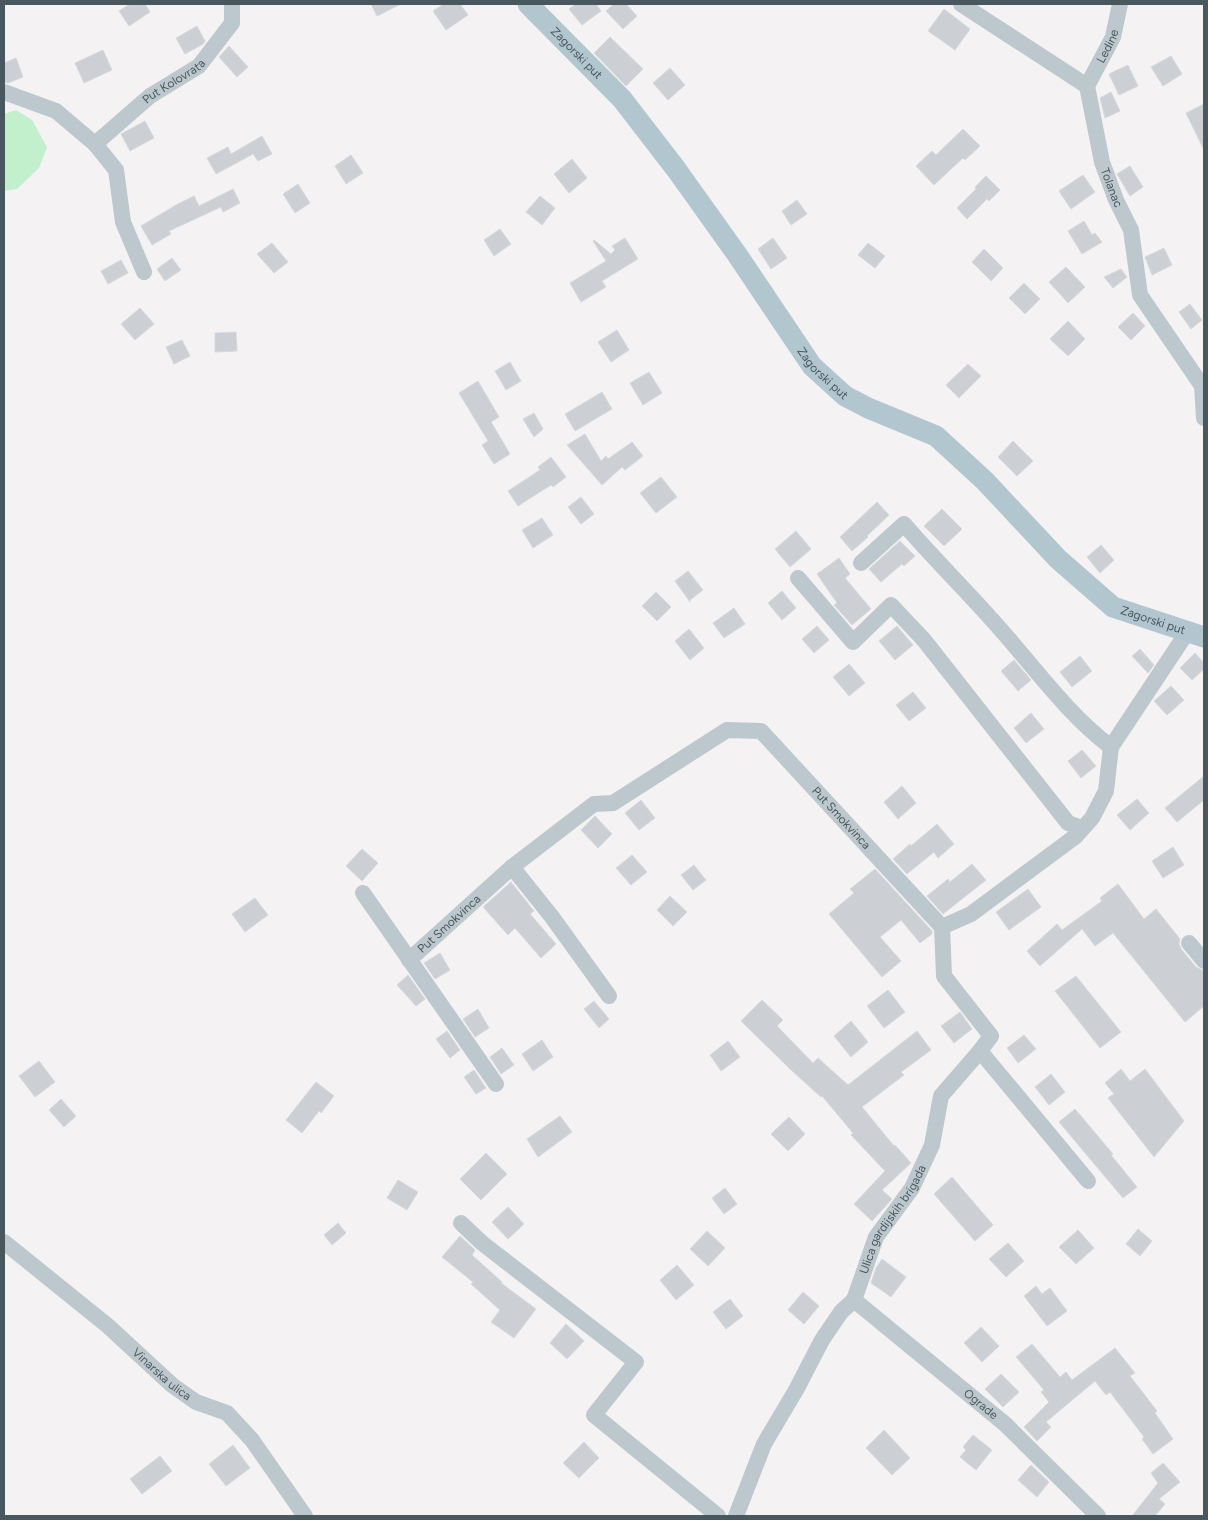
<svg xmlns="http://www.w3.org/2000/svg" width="1208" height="1520" font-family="Figtree,sans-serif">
<rect width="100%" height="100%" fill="#f4f2f2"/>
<path fill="#c2f0cc" d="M16,110L32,120L47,147L39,168L17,189L4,191V114Z"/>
<path fill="#ccd0d4" stroke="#d6d9dd" d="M130,4H145L150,12L129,26L119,11Z
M371,4H401L377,16Z
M444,4H460L468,15L446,30L433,11Z
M576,4H596L601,11L582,25L569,9Z
M614,4H626L637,16L623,29L606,11Z
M944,9L970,29L955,50L928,31Z
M197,26L205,41L203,44L185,54L176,38Z
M610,37L643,69L626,86L594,53Z
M229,46L248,67L237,77L219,57Z
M103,50L112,70L84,83L75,63Z
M1171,56L1182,74L1163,86L1151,67Z
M16,58L23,77L8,83L4,82V63Z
M1128,65L1138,86L1119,95L1109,74Z
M670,68L685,85L668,100L653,83Z
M1111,92L1120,111L1105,118L1100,98Z
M1204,104V150L1186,113Z
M145,121L154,138L130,151L121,134Z
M963,129L980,146L965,160L963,158L934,185L916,166L932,151L936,155Z
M262,136L272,154L258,161L253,154L216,174L207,158L228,147L231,154Z
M351,155L363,173L346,184L335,166Z
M572,159L587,178L569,193L554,174Z
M1130,166L1143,187L1130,196L1117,174Z
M1083,175L1095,192L1071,209L1059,191Z
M986,176L1000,190L989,201L987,199L967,219L957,208L976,189L975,187Z
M298,184L310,203L295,213L283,194Z
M233,189L240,203L223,212L221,207L169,231L171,234L152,245L141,226L176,205L194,196L199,206Z
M540,196L555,208L542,225L526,212Z
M797,200L807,214L791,225L782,211Z
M1084,221L1092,235L1095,233L1102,242L1082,254L1068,231Z
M500,229L511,244L494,256L484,240Z
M625,238L638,259L602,281L606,287L581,302L570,283L606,261L593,241L594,240L611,254L615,250L612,246Z
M773,238L787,258L771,269L758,249Z
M272,243L288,262L274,273L257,254Z
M868,243L885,256L875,268L858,255Z
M1164,248L1172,265L1152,275L1145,257Z
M984,249L1003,268L991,281L972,262Z
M172,258L181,270L165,281L157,269Z
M121,260L128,273L108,284L101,271Z
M1066,267L1085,287L1068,303L1049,282Z
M1121,269L1127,277L1113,288L1104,277Z
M1024,283L1040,299L1025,314L1009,298Z
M1190,304L1202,320L1191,329L1179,312Z
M140,308L154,324L135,340L121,324Z
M1133,313L1145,326L1131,340L1118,327Z
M1068,321L1085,339L1068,356L1050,339Z
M617,330L629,350L611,362L598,342Z
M236,332L237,351L215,352V333Z
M182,340L190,356L174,364L166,347Z
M510,362L521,381L506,390L495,371Z
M968,364L981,376L959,398L946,385Z
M649,372L662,393L643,405L630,383Z
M478,381L499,417L491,422L510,454L494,464L482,445L488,441L459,393Z
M602,392L612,409L575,431L565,414Z
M534,413L543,429L534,437L523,419Z
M585,434L601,461L606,456L608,459L632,442L643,456L625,470L622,467L602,485L567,445Z
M1013,441L1033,461L1017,476L998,457Z
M551,457L566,477L553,487L551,485L518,506L508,491L540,470L538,467Z
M661,477L677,497L656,513L640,493Z
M581,497L594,514L581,524L568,507Z
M877,502L889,515L867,536L868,537L852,551L840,537Z
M942,509L962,529L944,546L924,526Z
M542,518L553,535L533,548L522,530Z
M796,531L811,549L790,567L775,549Z
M900,541L915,556L904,566L902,564L881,582L869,569Z
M1101,545L1114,560L1100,573L1087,557Z
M839,558L850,574L845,578L871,609L852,625L834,605L837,603L817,574Z
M688,571L703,590L690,600V602L675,581Z
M782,591L796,608L782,620L768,603Z
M656,592L671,607L657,621L642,606Z
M734,608L745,624L724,638L713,623Z
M817,626L829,640L814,653L802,639Z
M897,626L913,645L895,660L879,641Z
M689,629L704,648L690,660L675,641Z
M1140,649L1154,665L1148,673L1132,656Z
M1195,653L1204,663V669L1192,680L1180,668Z
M1080,656L1092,671L1072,687L1060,672Z
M1014,660L1031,680L1018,691L1001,671Z
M849,664L865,683L849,696L833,677Z
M1171,686L1184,700L1167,715L1154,701Z
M913,692L926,708L909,721L896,705Z
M1031,713L1044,729L1026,743L1014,728Z
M1082,750L1096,766L1081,778L1068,761Z
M1204,776V800L1177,822L1165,808Z
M902,786L916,803L898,819L884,802Z
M1137,799L1149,813L1130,830L1117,815Z
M641,800L655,818L639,830L625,813Z
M595,816L612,834L598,848L581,830Z
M937,824L954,844L938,858L934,852L907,874L893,859L910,844L911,846Z
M1173,847L1184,865L1163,878L1152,861Z
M362,849L378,863L362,881L346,866Z
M632,855L647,872L631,885L616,868Z
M972,864L986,880L943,914L927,896L948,879L950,882Z
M694,865L706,880L693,890L681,875Z
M875,869L932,931V934L920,943L901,920L880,937L901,961L882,977L829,914L854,893L850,889Z
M511,882L534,911L530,914L556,944L541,958L515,928L508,935L483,907Z
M1118,884L1144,919L1156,909L1180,939L1179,944L1181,949L1196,967L1204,971V1006L1185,1022L1113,933L1095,946L1082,929L1040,966L1027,951L1057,924L1062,930L1102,901L1100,898Z
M1028,889L1041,907L1009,930L996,912Z
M670,896L687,912L673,926L657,910Z
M255,898L268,915L245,932L232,914Z
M440,953L450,970L435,979L424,963Z
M408,975L425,999L416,1006L397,985Z
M1076,976L1121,1032L1100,1048L1055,991Z
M888,990L905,1012L884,1028L867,1006Z
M762,1000L783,1020L777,1026L813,1063L818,1058L848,1085L917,1031L931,1050L901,1072L904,1075L862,1107L894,1146L895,1145L911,1163L882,1190L892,1199L872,1221L854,1204L885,1171L851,1135L853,1133L822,1096L821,1097L790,1069L741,1021Z
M594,1001L609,1019L599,1028L584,1009Z
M478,1009L489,1028L475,1037L463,1019Z
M960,1012L972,1029L954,1043L941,1026Z
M851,1021L868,1042L851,1057L834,1036Z
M447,1031L460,1050L450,1058L436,1039Z
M1024,1035L1036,1049L1018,1063L1007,1048Z
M542,1040L553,1057L533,1071L522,1054Z
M728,1041L740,1057L721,1071L710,1055Z
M502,1048L514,1065L501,1074L490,1057Z
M39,1061L55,1082L35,1097L19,1076Z
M1121,1069L1130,1081L1145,1069L1184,1121L1154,1157L1108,1098L1114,1094L1105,1083Z
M474,1070L486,1088L476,1094L464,1077Z
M1051,1074L1065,1092L1049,1105L1035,1087Z
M316,1082L334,1096L321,1113L319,1111L302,1133L286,1120Z
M61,1099L76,1116L64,1127L49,1110Z
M1075,1109L1113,1154L1111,1155L1137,1187L1123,1198L1059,1122Z
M560,1116L572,1132L538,1157L527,1139Z
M789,1117L805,1134L788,1151L771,1134Z
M486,1153L507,1174L481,1200L460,1179Z
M952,1177L993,1225L975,1241L934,1194Z
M398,1180L418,1192L407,1210L387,1198Z
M725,1188L737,1204L724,1214L712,1198Z
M508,1207L524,1224L508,1239L492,1222Z
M338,1223L346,1233L332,1245L324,1235Z
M1138,1229L1152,1241L1140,1256L1126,1244Z
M1078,1230L1094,1248L1076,1264L1059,1247Z
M707,1231L725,1248L708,1266L690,1249Z
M460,1236L475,1250L472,1255L502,1282L501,1283L536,1309L514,1338L491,1322L500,1310L471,1284L473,1282L442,1257Z
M1008,1243L1024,1261L1006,1277L989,1259Z
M882,1259L906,1277L891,1297L871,1283L876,1268Z
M677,1265L694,1285L676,1300L660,1280Z
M1036,1286L1042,1294L1050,1288L1067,1311L1047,1326L1024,1296Z
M803,1292L819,1306L804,1324L788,1310Z
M730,1299L743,1316L726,1329L713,1312Z
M566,1324L584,1341L567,1359L550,1343Z
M981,1327L999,1346L982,1362L964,1343Z
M1032,1344L1060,1377L1066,1372L1072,1380L1115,1348L1135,1373L1130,1376L1157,1411L1155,1413L1173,1439L1153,1454L1142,1439L1144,1437L1110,1392L1106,1395L1095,1381L1046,1422L1051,1427L1037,1441L1024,1427L1049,1402L1041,1392L1044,1390L1016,1357Z
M1001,1374L1019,1392L1003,1407L985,1389Z
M884,1430L910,1458L892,1475L866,1448Z
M973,1435L992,1450L976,1470L960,1457L966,1450L963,1447Z
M584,1442L599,1458L579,1478L563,1463Z
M233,1445L250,1468L226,1486L209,1464Z
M160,1456L172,1471L142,1494L130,1479Z
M1163,1463L1180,1482L1159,1499L1165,1504L1155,1516H1132L1158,1483L1151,1473Z
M1031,1465L1049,1482L1037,1497L1018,1480Z"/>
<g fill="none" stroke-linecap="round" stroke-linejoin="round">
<g stroke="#bdc8ce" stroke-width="16">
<path id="s1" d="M961,4L1087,86L1102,162L1116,200L1131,230L1140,295L1202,386L1204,418"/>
<path id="s2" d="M1087,86L1113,37L1120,4"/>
<path d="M4,92L56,111L95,144L116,170L123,222L144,272"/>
<path id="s3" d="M95,144L150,96L199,66L232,23V4"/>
<path d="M861,563L904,524C933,558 965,589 994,622C1032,664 1066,713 1111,747"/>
<path d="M798,578L853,642L891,605L924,640L1068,823L1082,828"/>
<path d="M512,867L552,917L609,996"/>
<path d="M363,893L496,1084"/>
<path d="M942,927L971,914L1076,836L1092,818L1106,791L1111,747L1188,631"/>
<path d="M1189,943L1204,961"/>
<path id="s4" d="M409,960L512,867L594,804L613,803L727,730L761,731L942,927"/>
<path d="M980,1051L1088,1181"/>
<path d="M461,1223L482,1243L636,1362L594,1415L718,1516"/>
<path id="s5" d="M4,1242L108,1326L172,1385L196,1402L227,1413L252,1440L305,1516"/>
<path id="s6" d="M854,1300L1005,1424L1098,1516"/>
<path id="s7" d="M736,1516L764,1444L796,1390L822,1340L841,1312L854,1300L876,1237L912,1188L932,1145L941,1096L980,1051L991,1036L944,976L942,927"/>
</g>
<path stroke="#b2c6d0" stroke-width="21" id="s8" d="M528,4L622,99L676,169L736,253L812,366L845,396L868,408L936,436L985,481L1058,559L1113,607L1204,637"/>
</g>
<g text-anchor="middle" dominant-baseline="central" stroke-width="5" stroke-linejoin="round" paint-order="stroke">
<g font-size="12" fill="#49585f" stroke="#fff">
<text stroke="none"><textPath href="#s2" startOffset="45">Ledine</textPath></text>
<text stroke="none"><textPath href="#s8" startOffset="69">Zagorski put</textPath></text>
<text stroke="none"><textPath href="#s3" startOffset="101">Put Kolovrata</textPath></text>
<text stroke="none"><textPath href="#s1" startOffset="255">Tolanac</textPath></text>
<text stroke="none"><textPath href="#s8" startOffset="474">Zagorski put</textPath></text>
<text stroke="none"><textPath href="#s8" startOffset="894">Zagorski put</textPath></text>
<text stroke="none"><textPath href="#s4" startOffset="549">Put Smokvinca</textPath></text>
<text stroke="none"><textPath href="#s4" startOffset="54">Put Smokvinca</textPath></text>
<text stroke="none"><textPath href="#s7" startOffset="338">Ulica gardijskih brigada</textPath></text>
<text stroke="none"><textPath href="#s5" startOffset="206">Vinarska ulica</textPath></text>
<text stroke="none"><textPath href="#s6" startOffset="164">Ograde</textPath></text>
</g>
</g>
<rect width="1208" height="1520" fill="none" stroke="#49585f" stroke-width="10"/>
</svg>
